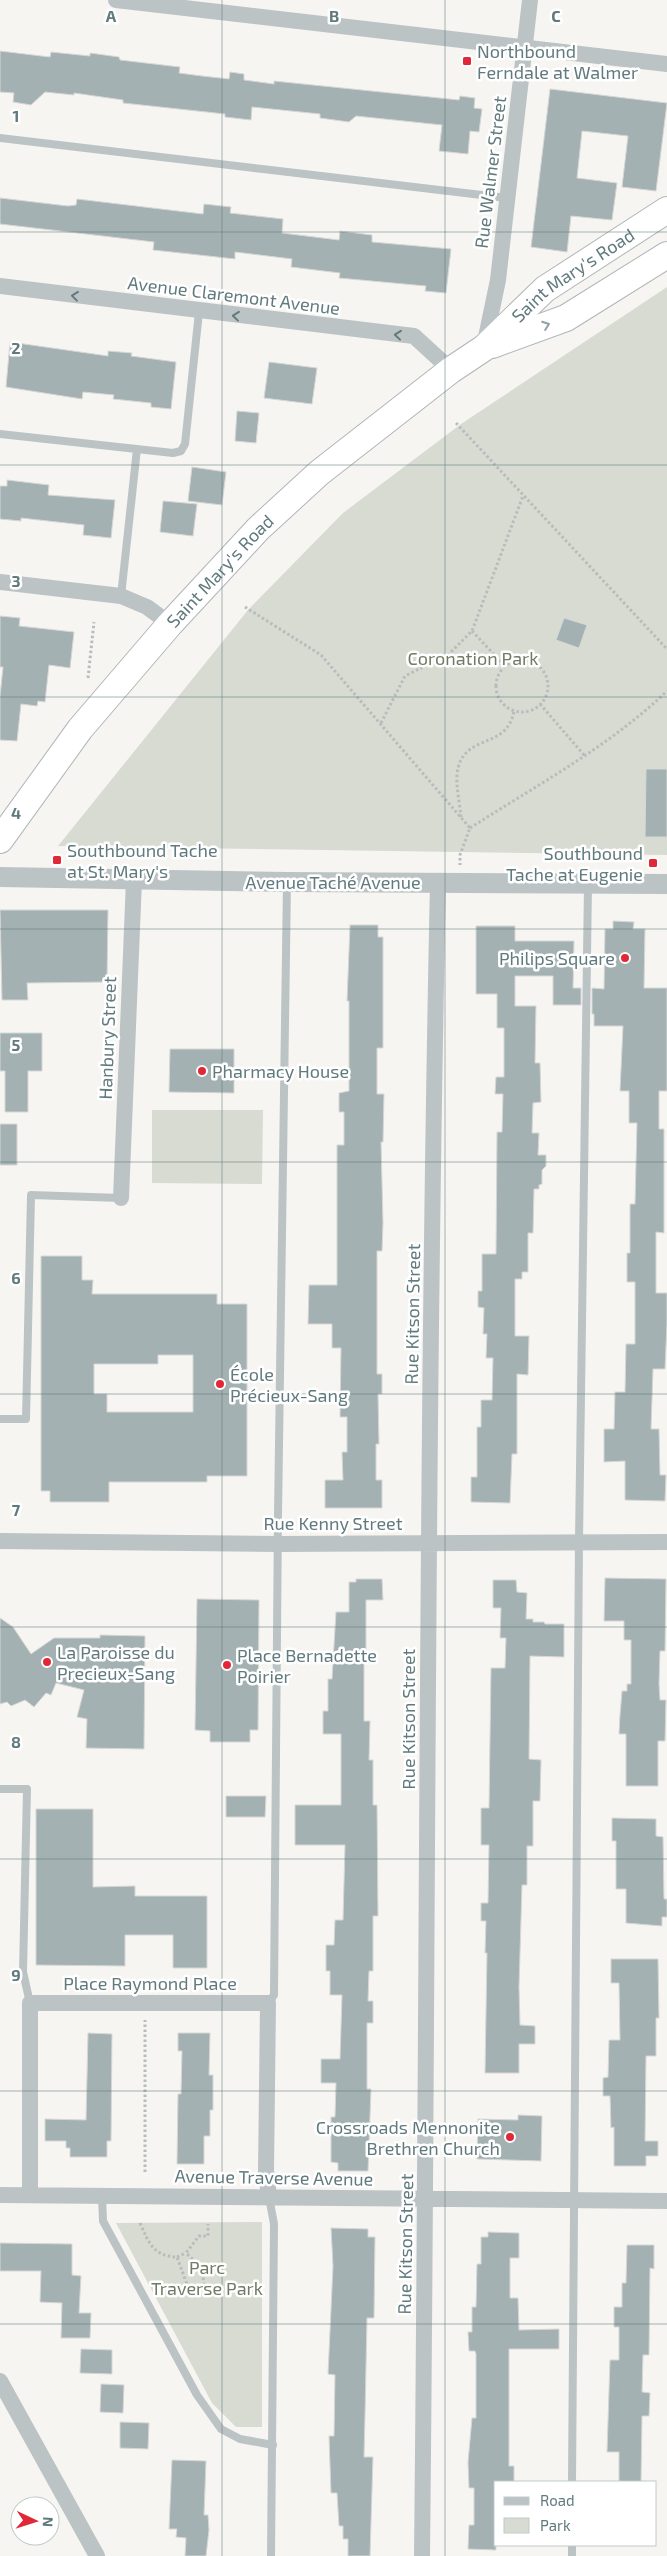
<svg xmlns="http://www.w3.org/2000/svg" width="667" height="2556" font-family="'Exo 2',sans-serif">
<rect width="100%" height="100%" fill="#f6f5f2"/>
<path fill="#d8dbd2" d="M667,287V855L58,846L248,610L343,513L461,424Z
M152,1110H263L262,1184L152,1183Z
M262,2222V2427H236L212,2403L116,2223Z"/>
<path fill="#a3b1b2" stroke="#d7d7d5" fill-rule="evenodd" d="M0,51L50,57L51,52L90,56V53L119,57L120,60L180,67L179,73L202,76L229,79L230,72L244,74V80L274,84V81L459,100L460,96L475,98L474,108L482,109L479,132L470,131L468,154L439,151L442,125L356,116L349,122L320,118V114L252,107L251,120L225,117V114L123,103V100L74,93V95L45,92L31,105L13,102L14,93L0,92Z
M550,89L667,103L656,191L622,187L628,136L582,131L577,178L617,183L612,220L571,216L567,252L531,247Z
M0,198L68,206L76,205L77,199L203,214L204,204L231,207L230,213L283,219L282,233L339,240L340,231L372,235V242L451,249L446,293L425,291L426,286L339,278L340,273L291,267L292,259L235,252V259L190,254L153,250L154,242L0,224Z
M10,342L108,356V351L132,353L131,356L176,362L171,409L151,407V403L113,399L114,395L83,392L82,399L6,387Z
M269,362L317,368L312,404L264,398Z
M237,411L259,413L256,443L235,441Z
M192,467L226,472L222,505L188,501Z
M7,480L49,485L48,495L115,500L111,538L83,535L84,525L21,518V521L0,519V486H7Z
M163,501L197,504L193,536L160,532Z
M0,616L20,618L19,626L74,632L70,668L49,665L45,702L38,701L37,706L21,704L17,741L0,740V696L3,667H0Z
M564,618L587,625L579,648L556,640Z
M646,769H667V837H645Z
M0,910H108L107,982L27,983L28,1000H2Z
M613,921L634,922L633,929H645L644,988H667V1091H659V1129H664V1233L656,1232V1293H667V1324L665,1369H653L651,1429H659L660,1475H666L665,1501L625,1500V1461L604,1462V1429H614L615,1392H625L626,1344H635V1282H627V1253H630V1204H635L637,1123H629V1091H620L623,1026H594V1014H592V988L604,989L605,929H613Z
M350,925H378V937H383V1048H377V1094H384L383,1142H381L383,1223L382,1251H377V1374H382V1394H378L379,1444H376V1480H382V1508H325V1480H343L342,1452H347V1417H340L341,1348H332V1324H308L309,1285H337V1145H344V1112H339V1093L349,1091V1001H347Z
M476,926H515V941H574L573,988H581V1005H553V976H515V1006H536L535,1063H540L541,1102L533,1103L532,1133H539L538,1155H546V1166L542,1170V1184L539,1185V1189H534L533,1233H528V1272H522V1279H515V1336H529L528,1375L517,1374V1454H512L510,1503L471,1502V1477H477V1427H481V1400H492L493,1358H486L487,1334H483L484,1308L478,1307V1291H482V1254H496L497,1132H502L503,1094H495L496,1077H504V1028H497V994H476Z
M0,1033H42V1071H28V1112H5V1071H0Z
M170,1049H234V1093L169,1092Z
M0,1124H17V1165H0Z
M41,1256H82V1280H93L92,1294H217V1304H247V1476H207V1482H109V1502H50V1491H41ZM158,1355H193V1412H107V1394H94V1364H158Z
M605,1578L666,1579L665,1651H660L659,1684L660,1700H666L665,1741H658V1786H626V1734H619L620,1715L622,1691H627V1684H631V1640H624V1621H604Z
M356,1579H382L383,1600H366V1660H364V1721H370L369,1760H373V1805H377L378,1916H373V1971H369L368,2001H373V2023H367V2089H371L368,2171H338V2163L331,2162V2117H335L336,2083H321V2059H340L342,1995H330V1971H326V1945H334L335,1920H343L345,1845H295V1805H341V1734H323V1711H328V1679H332L336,1612H349V1582H356Z
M493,1580H516L517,1592L527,1593L526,1619H533V1622H544L545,1624H564V1657L530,1656L529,1759L541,1760L540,1801H533V1846H527V1885H522L519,1987L520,2025L535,2026V2044H519V2073H485L487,1953H485L486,1921H481V1903H488L489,1845H481V1808H489L491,1668H505L506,1638H500L501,1608H493Z
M197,1599L259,1600L258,1730H250V1742H210V1731L195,1730Z
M0,1618L13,1627L31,1654L54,1638H100V1635L145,1636L144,1749L86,1748L87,1719L77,1717L84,1690L56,1683L51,1695L46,1693L34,1707L25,1700L11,1706L7,1702L0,1704Z
M226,1796H266L265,1817H226Z
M36,1809H93V1887L135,1886V1896H207V1968H173V1935H125V1966L36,1965Z
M612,1818L656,1819V1836L663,1837L664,1899H667V1917H662V1926L626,1923V1889H616V1841H612Z
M611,1959H658L659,2018H656V2056H646L645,2141H658V2156H646V2166H614V2127L611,2128L610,2096H603V2078L608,2077L609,2040H620L619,1983H611Z
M88,2033L112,2034L111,2141H107V2157H70V2148H66V2141H45V2119L86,2120Z
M178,2033H210L209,2075H213V2110H210V2136H204V2164H177L178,2094H181L182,2051H178Z
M518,2115L542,2116L541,2161L477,2159L478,2119L518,2120Z
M331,2228L368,2229V2237H375L374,2318H367L365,2415L364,2457H373L370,2556H348V2539H343V2526H339L337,2493H331L329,2436H334L335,2375L328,2374L333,2266Z
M488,2232L519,2233V2258H510V2298H518L519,2330L559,2329V2349H509V2466H514V2482H496V2550L468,2549L469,2525H474V2488H469L468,2462L472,2418H476V2354L475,2351H469L468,2332H472V2307H476L477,2264H481V2237H488Z
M0,2243L72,2244V2275L81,2276L79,2313H91L90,2338H61L62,2303L40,2302L41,2271H0Z
M627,2245H654V2269L650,2268L649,2355H643L642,2392L650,2393L649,2416H642L641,2482H619V2452H607L610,2360H619V2327H614V2307H622V2283H626Z
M81,2349L112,2350V2374L80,2373Z
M101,2384L124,2385L123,2413L100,2412Z
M120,2422L149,2423L148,2449L120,2448Z
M172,2460L206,2461L204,2515H208L209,2530L206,2556H185L186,2538L176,2537L177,2529H169Z"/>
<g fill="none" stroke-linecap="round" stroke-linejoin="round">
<g stroke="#b0b6b8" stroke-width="28">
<g id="trunk">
<path d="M492,345L566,318L667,255"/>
<path id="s1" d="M0,840L80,729L170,624L258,529L319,473L451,370L484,348L545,289L667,210"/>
</g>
</g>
<path stroke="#b7bcbd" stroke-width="3" stroke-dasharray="2.5 2.5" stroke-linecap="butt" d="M456,423L667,649
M245,607L321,655L470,828L460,855V865
M472,631L505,666
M496 686a26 26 0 1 1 52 0a26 26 0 1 1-52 0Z
M88,678L94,622
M540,704L584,755
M381,723L405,676L449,654L472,631L523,496
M461,817C460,804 456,788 457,775C461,731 508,752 514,710
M470,828C537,785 610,746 667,691
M442,2153H472
M145,2172V2020
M140,2223C149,2243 153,2256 177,2257L188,2287L198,2295L205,2294L202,2268L186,2253L199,2236H208V2224
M177,2257L186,2253"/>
<path stroke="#bcc3c5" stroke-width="8" d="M0,138L507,198
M0,434L173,453L181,451L185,444L199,312
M121,596L137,449
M0,1419H26L31,1195L121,1198
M0,1789H27L23,1972L30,2003
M268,2003L274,1995L278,1515L287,882
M102,2196L103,2221L197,2395L221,2429L240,2439L273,2445
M269,2197L274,2224L271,2556
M572,2482L579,1541L588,884
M572,2556V2545"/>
<path stroke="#bcc3c5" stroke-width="16" d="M116,0L667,64
M0,286L414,336L451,370
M484,347L498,280L530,0
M0,582L121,596L147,607L170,624
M121,1198L134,880
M0,1541L278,1544L667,1542
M0,2195L667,2201
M30,2195V2003H268L266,2171L269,2197
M0,2381L97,2556
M422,2556C428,1998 426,1440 438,883"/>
<path stroke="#bcc3c5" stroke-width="20" d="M0,877L287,882L667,884"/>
<use href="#trunk" stroke="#fff" stroke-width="26"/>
</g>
<defs><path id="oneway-chevron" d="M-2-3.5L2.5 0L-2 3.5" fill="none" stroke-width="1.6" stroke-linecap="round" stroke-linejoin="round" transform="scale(1.25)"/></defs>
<g stroke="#617a7d">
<use href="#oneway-chevron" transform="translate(75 296) rotate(-173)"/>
<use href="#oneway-chevron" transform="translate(236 316) rotate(-174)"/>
<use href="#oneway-chevron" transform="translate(398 335) rotate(-174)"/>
</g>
<use stroke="#90a2a4" href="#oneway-chevron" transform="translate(546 325) rotate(-20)"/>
<path fill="none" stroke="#617a7d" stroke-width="1" stroke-opacity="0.55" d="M222,0V2556M445,0V2556M0,232H667M0,465H667M0,697H667M0,929H667M0,1162H667M0,1394H667M0,1627H667M0,1859H667M0,2091H667M0,2324H667"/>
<g fill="#e02838" stroke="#fff" stroke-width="2">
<rect x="462" y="56" width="10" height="10" rx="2.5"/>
<rect x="52" y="855" width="10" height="10" rx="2.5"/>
<rect x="648" y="858" width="10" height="10" rx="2.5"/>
<circle cx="625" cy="958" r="5"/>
<circle cx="202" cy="1071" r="5"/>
<circle cx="220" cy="1384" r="5"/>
<circle cx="47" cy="1662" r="5"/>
<circle cx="227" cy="1665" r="5"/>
<circle cx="510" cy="2137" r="5"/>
</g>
<g text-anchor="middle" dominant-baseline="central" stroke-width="5" stroke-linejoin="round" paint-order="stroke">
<g font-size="18" fill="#617a7d" stroke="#fff" text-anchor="start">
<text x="477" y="51">Northbound<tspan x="477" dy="21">Ferndale at Walmer</tspan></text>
<text x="67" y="850">Southbound Tache<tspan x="67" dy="21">at St. Mary's</tspan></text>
<text x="643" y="853" text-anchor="end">Southbound<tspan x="643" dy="21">Tache at Eugenie</tspan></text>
<text x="615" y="958" text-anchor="end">Philips Square</text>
<text x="212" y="1071">Pharmacy House</text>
<text x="230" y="1374">École<tspan x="230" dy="21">Précieux-Sang</tspan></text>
<text x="57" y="1652">La Paroisse du<tspan x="57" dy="21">Precieux-Sang</tspan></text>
<text x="237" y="1655">Place Bernadette<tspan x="237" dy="21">Poirier</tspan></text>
<text x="500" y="2127" text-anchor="end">Crossroads Mennonite<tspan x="500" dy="21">Brethren Church</tspan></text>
</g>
<g font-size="18" fill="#617a7d" stroke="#fff">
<text transform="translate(490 172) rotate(-83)">Rue Walmer Street</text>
<text stroke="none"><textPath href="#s1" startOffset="810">Saint Mary's Road</textPath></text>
<text transform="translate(234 295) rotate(7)">Avenue Claremont Avenue</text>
<text stroke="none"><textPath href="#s1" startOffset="348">Saint Mary's Road</textPath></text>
<text x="333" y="882">Avenue Taché Avenue</text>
<text transform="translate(107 1038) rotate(-88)">Hanbury Street</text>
<text transform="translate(412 1314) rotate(-89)">Rue Kitson Street</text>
<text x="333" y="1523">Rue Kenny Street</text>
<text transform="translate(408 1719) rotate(-90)">Rue Kitson Street</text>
<text x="150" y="1983">Place Raymond Place</text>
<text transform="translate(274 2177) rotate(1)">Avenue Traverse Avenue</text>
<text transform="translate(405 2244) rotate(-89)">Rue Kitson Street</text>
</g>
<g font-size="18" fill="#707a64" stroke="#fff">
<text x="473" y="658">Coronation Park</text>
<text x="207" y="2267">Parc<tspan x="207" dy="21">Traverse Park</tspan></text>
</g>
</g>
<g font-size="16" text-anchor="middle" font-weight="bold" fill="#617a7d" stroke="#fff" stroke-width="5" stroke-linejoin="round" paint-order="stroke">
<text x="111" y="22">A</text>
<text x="334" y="22">B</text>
<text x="556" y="22">C</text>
<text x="16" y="122">1</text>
<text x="16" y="354">2</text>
<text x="16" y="587">3</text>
<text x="16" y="819">4</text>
<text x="16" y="1051">5</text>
<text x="16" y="1284">6</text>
<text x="16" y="1516">7</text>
<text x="16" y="1748">8</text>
<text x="16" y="1981">9</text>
</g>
<rect x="494" y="2481" width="162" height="65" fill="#ffffff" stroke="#c0cacb"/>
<rect x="504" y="2497" width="25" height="8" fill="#bcc3c5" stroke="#c0cacb"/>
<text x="540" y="2506" font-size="15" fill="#617a7d">Road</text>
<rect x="504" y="2518" width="25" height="15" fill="#d8dbd2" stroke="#c0cacb"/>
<text x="540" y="2531" font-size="15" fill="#617a7d">Park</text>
<g transform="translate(35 2521) rotate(94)"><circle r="24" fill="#ffffff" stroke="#c0cacb"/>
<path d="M0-4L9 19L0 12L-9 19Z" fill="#e02838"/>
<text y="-8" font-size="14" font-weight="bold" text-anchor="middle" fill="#617a7d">N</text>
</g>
</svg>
